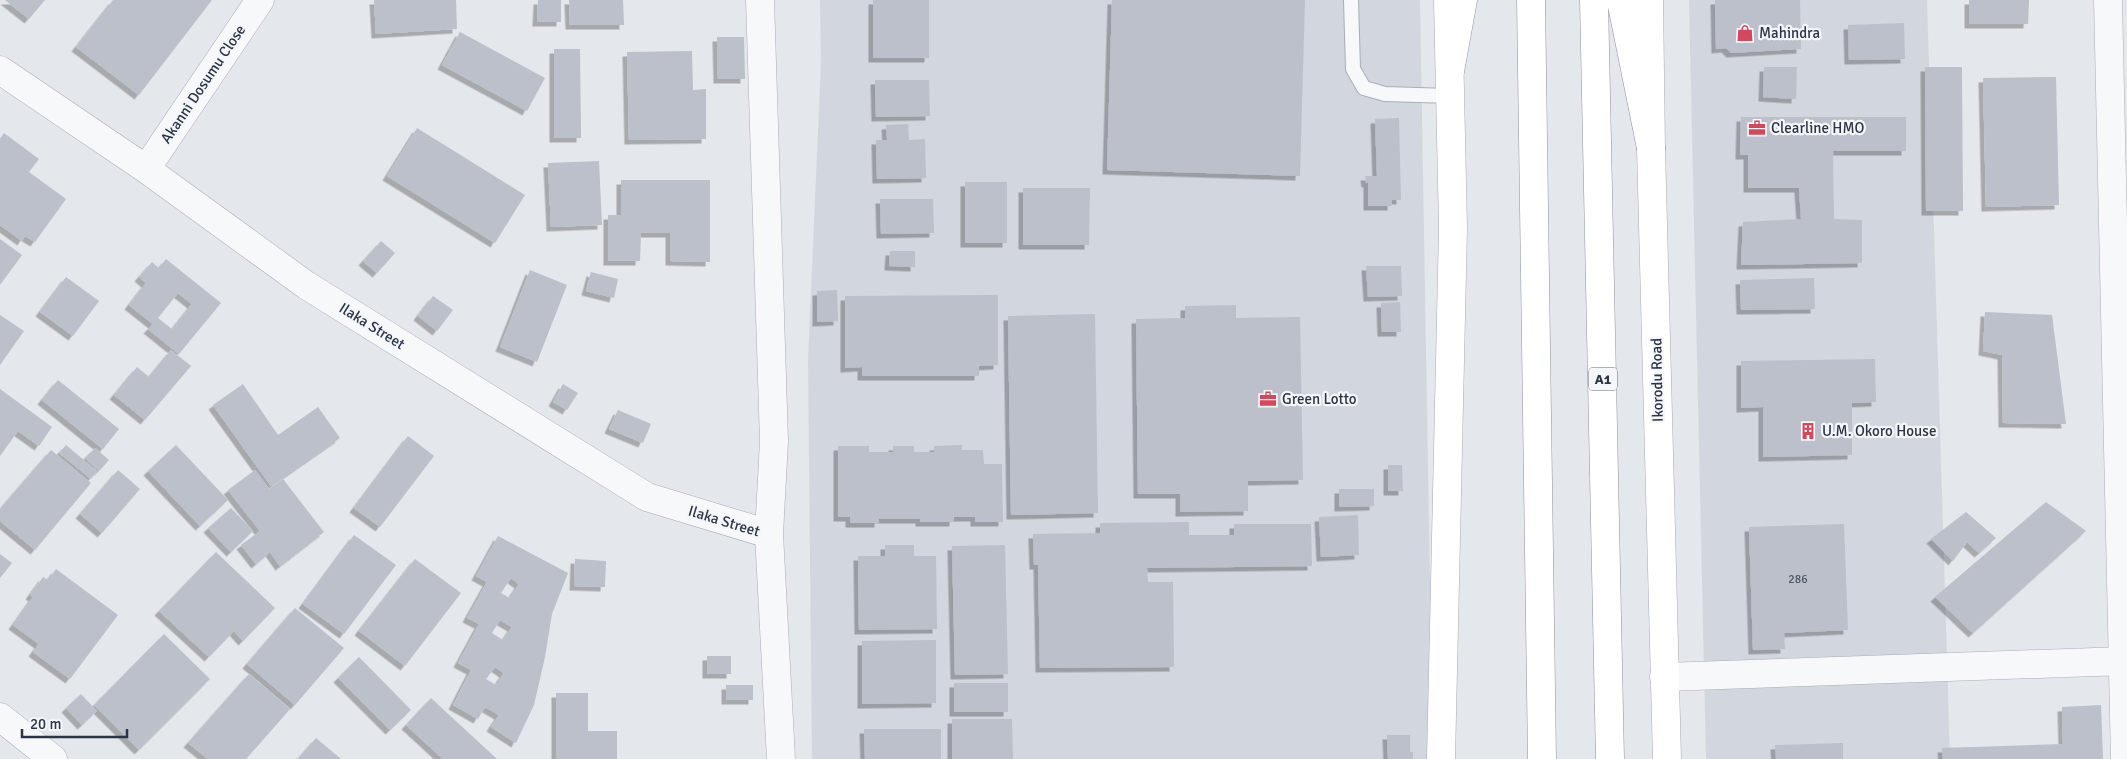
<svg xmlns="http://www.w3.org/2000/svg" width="2127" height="759" font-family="Signika,sans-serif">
<defs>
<filter id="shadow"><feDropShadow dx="-4.5" dy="4.5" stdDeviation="0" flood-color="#0004"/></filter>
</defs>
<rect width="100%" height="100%" fill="#e4e7ec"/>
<path fill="#d2d6de" d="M820,0H1420L1433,759H812L808,360L821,63Z
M1689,0H1927L1950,759H1706Z"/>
<path fill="#bbc0ca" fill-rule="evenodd" filter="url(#shadow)" d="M5,0H45L29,19Z
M113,0H212L139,95L76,47Z
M374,0H456L457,29L376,34Z
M538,0H561V22H537Z
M569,0H623L624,25H570Z
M873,0H929V58H873Z
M1112,0H1305L1300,176L1107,170Z
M1715,0H1800L1801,49L1731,53L1726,48L1716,49Z
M1969,0H2029L2028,24H1969Z
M1904,23L1905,59L1849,60L1848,25Z
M460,32L545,78L527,111L442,65Z
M717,37H744L745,79H718Z
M554,49H580L581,138H554Z
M692,51L693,90L706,89V139L629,140L627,52Z
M1764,67H1797L1796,99L1763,97Z
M1925,67H1962L1963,211H1926Z
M2056,77L2059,205L1986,207L1983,78Z
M875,80H929L930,116L876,117Z
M1741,117H1906V151H1833L1834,219L1862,220V263L1741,265L1743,222L1801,219L1799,188H1748V155H1740Z
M1399,118L1401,200H1392V206H1368V183H1366L1365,176H1377L1375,119Z
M908,124L909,140L925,139L926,178L877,179L876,140H887L886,125Z
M417,128L525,195L495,243L387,176Z
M4,133L39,159L29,172L66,199L35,242L25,236L22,241L0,225V139Z
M599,161L602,225L551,227L548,163Z
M621,180H710V262L670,261V233H641L640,261H608V215H621Z
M965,182H1007V243H965Z
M1023,188H1090L1089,245H1023Z
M880,199H933L934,233L881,234Z
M0,239L22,255L0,285Z
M381,241L395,253L377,273L363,261Z
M890,251H915V267L889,266Z
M166,259L221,303L179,354L148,329L153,324L129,305L146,283L139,277L152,262L159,268ZM178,293L192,304L172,329L158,318Z
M1366,266H1401L1402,296L1368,297Z
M530,270L567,285L537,362L500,347Z
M591,272L618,279L614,298L586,291Z
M66,277L99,301L73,336L40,312Z
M1814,278L1815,309L1741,310L1740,280Z
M837,290L838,321L817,322V291Z
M998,295V365L979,366V376H862V367L845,368V296Z
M433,296L453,310L437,331L418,316Z
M1400,302L1401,332H1382L1381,303Z
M1236,305V318L1300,317L1303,480L1248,481V511L1180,512V494H1138L1136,319L1185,318V306Z
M1985,312L2052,315L2066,424L2003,423L2002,355L1983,351Z
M1095,314L1098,513L1011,515L1008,316Z
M0,315L24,331L0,365Z
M171,350L191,366L145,420L114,395L137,367L149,377Z
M1875,359L1876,402L1852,403V455L1763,457V407L1741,408V361Z
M58,380L119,429L103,449L42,400Z
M243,384L278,435L318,407L340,438L271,486L213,405Z
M563,384L578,393L567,410L553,402Z
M0,389L52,427L39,446L18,431L0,456Z
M618,410L651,424L643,443L609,429Z
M408,436L434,456L380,527L354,508Z
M66,445L97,471L91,479L59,453Z
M176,445L228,500L200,526L148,471Z
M962,445V450H983L984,464H1002L1003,522H975V517H954V522H920V519H879V523H850V517H838V446H869V452H893V446H914V452H934V446Z
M95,448L109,460L99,471L85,458Z
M51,450L91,483L35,550L0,521V509Z
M1388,465H1402L1403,491H1388Z
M118,470L140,489L102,533L80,514Z
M255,470L269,489L283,479L324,532L280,566L270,552L256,564L241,545L260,531L228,490Z
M1339,489H1374V506L1339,507Z
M2046,502L2086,531L1973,633L1935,597Z
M231,508L253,531L231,552L208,528Z
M1966,512L1996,538L1979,553L1967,542L1953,561L1931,539Z
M1358,515L1359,555L1321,557L1319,517Z
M1189,522V535H1234V524H1311L1312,566L1147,568L1148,582H1173L1174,667L1040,668L1038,565H1034L1033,534L1100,533V523Z
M1844,524L1848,630L1784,633L1785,649L1753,650L1749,527Z
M354,535L396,565L344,634L303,604Z
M498,536L568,573L552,614L545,657L534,705L516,743L491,727L499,715L485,707L478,719L453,705L471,670L458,663L479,624L467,618L487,582L476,576ZM511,578L519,584L510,598L501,593ZM500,620L512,627L503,640L492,633ZM495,667L504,673L496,685L486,679Z
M885,545H914V556H936L937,629L859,630L858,556H885Z
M1005,545L1008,674L955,675L952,546Z
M216,552L275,608L243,641L234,631L209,657L159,611Z
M0,554L12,563L0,578Z
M415,559L461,593L405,666L359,631Z
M575,559L606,561L605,587L574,586Z
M56,569L118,615L70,679L33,652L39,644L13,625L33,597L30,595L43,577L48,580Z
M295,608L344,648L295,705L247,664Z
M164,634L210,679L139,750L94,705Z
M936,640V703L862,704V641Z
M707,656H731V674H707Z
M359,657L411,710L390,730L338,678Z
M249,674L290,709L246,759H208L188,743Z
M954,683H1008V712H954Z
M726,685H753V700H726Z
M556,693H588V731H617V759H556Z
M81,694L97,711L82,725L66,708Z
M431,698L497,759H443L406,725Z
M2101,705L2103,759H1943L1942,748L2063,744L2062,707Z
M952,719H1012L1013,759H952Z
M864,729H941V759H865Z
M1387,735H1410V752H1413V759H1388Z
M316,738L341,759H298Z
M1843,743V759H1776L1775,745Z"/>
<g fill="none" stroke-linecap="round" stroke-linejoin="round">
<g stroke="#a9aeb7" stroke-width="16">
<path id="service" d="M1351,0L1353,69L1364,88L1385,94L1450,96"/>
</g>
<g stroke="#a9aeb7" stroke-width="29">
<path id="minor" d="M760,0L774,441L769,534L781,759
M2108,0L2125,759
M0,70L146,169L306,285L647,497L769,534
M146,169L260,0
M1664,677L2123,661
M0,717L53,759"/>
</g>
<g stroke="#a3abb8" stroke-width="29">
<path id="primary" d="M1649,0L1651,148L1667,759
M1441,759L1453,228L1448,0"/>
</g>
<g stroke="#8b94a3" stroke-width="29">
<path id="motorway" d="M1531,0L1542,759
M1594,0L1610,759
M1621,0L1651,148
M1450,71L1463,0"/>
</g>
<use href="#service" stroke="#f7f8fa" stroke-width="14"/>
<use href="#minor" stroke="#f7f8fa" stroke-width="28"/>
<use href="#primary" stroke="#fff" stroke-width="28"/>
<use href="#motorway" stroke="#fff" stroke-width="28"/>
</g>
<defs>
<g id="shop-bare" transform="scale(1.35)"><path d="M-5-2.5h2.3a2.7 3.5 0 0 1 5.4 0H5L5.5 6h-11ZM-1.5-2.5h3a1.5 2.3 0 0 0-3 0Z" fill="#d1495b" stroke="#f4f6f9" stroke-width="2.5" paint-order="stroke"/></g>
<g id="office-bare" transform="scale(1.35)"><path d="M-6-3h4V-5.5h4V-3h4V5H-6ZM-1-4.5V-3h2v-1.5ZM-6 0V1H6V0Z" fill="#d1495b" stroke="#f4f6f9" stroke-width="2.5" paint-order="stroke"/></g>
<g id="building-bare" transform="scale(1.35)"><path d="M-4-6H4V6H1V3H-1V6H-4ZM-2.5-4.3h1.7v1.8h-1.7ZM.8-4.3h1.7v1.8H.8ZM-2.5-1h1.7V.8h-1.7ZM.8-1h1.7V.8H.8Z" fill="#d1495b" stroke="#f4f6f9" stroke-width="2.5" paint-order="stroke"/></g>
</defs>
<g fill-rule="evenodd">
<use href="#shop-bare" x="1745" y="33"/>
<use href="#office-bare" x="1757" y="128"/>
<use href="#office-bare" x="1268" y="399"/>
<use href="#building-bare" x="1808" y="431"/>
</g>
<g text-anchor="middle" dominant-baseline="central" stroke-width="4.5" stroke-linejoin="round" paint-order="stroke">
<g font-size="12" fill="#4f5766">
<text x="1798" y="579">286</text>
</g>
<rect fill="#f4f6f9" stroke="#676e7b" stroke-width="1" x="1589" y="367.5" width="28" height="23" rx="4"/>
<g font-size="14" font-weight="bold" fill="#2b3445">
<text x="1603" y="379">A1</text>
</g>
<g font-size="15" fill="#2b3445" stroke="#f4f6f9" text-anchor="start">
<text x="1759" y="33">Mahindra</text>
<text x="1771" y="128">Clearline HMO</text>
<text x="1282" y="399">Green Lotto</text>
<text x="1822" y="431">U.M. Okoro House</text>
</g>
<g font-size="15" fill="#2b3445" stroke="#f4f6f9">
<text transform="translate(203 84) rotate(-56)">Akanni Dosumu Close</text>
<text transform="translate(372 326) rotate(32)">Ilaka Street</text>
<text transform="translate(1657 380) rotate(-91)">Ikorodu Road</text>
<text transform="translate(724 521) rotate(17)">Ilaka Street</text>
</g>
</g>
<path d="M22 729v8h105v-8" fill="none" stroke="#2b3445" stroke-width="2.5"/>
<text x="30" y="729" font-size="15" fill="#2b3445" stroke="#f4f6f9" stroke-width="4" paint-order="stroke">20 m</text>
</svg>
